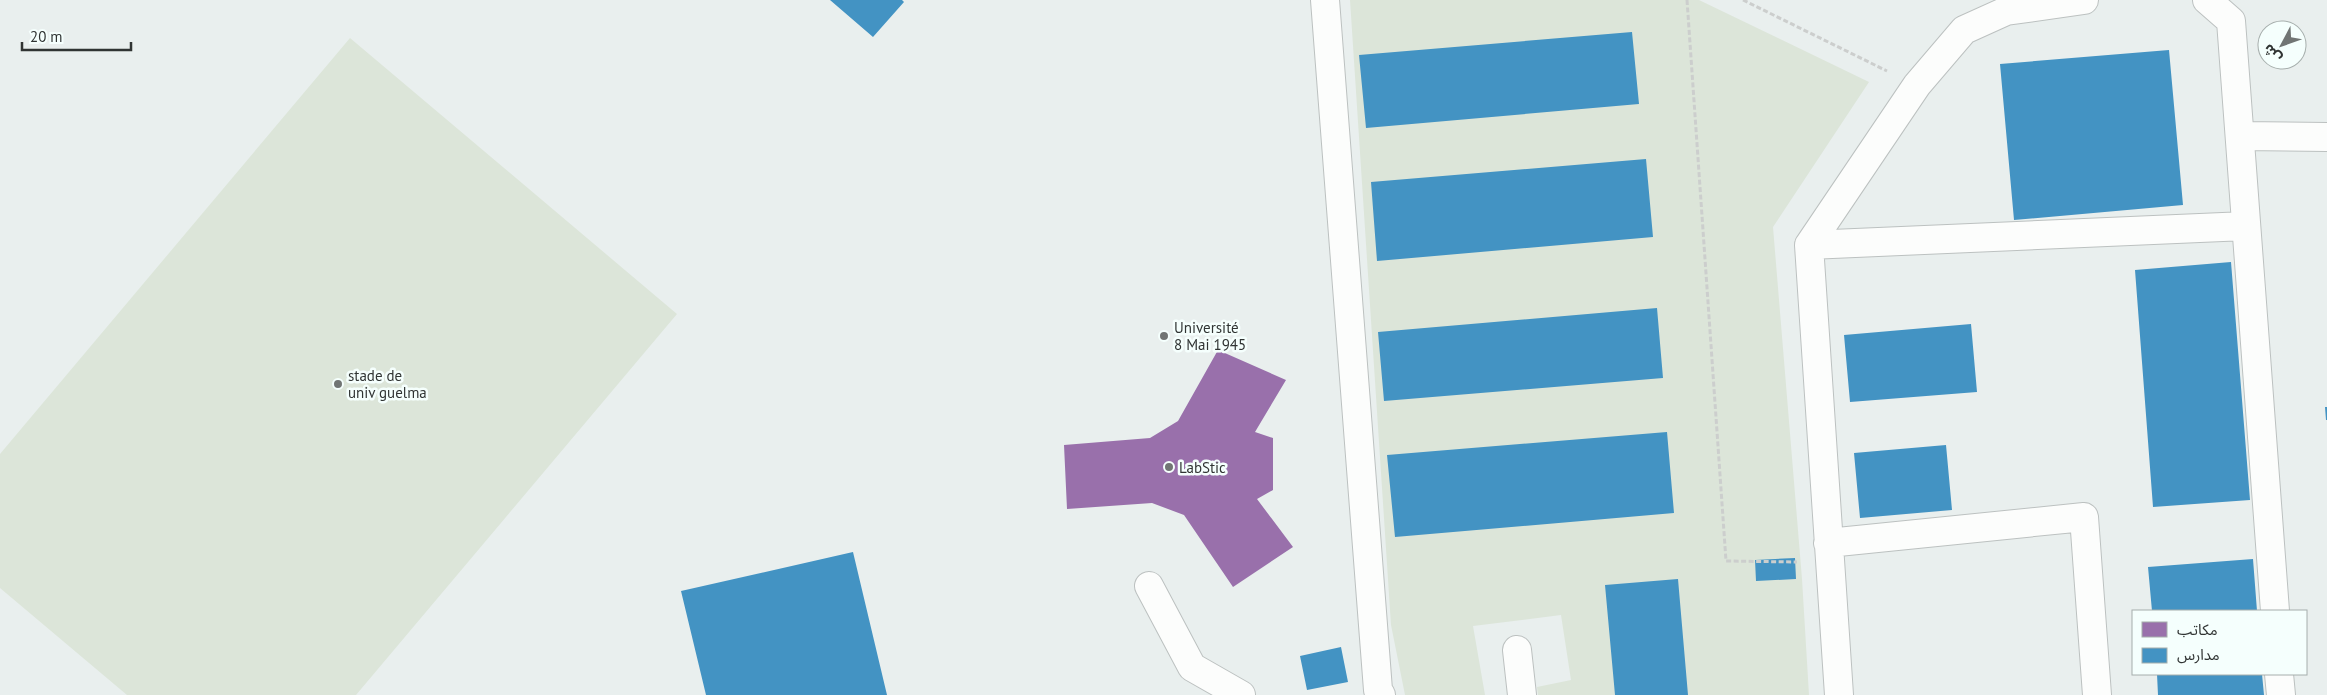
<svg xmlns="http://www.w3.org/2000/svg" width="2327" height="695" font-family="'PT Sans','Noto Sans Arabic',sans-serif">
<rect width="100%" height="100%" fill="#e9efee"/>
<path fill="#dce5d9" d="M1350,0H1699L1869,82L1773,227L1802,579L1809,695H1538L1537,687L1571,680L1561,615L1473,626L1485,695H1405L1391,625Z
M350,38L677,314L356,695H127L0,588V454Z"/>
<path fill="#9970ab" d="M1218,350L1286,380L1255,432L1273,438V490L1257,499L1293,547L1233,587L1184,515L1152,503L1067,509L1064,445L1150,438L1178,421Z"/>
<path fill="#4393c3" d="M830,0H902L904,2L873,37Z
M1632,32L1639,104L1366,128L1359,55Z
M2169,50L2183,205L2014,220L2000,64Z
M1646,159L1653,237L1377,261L1371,182Z
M2231,262L2250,500L2153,507L2135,270Z
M1657,308L1663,378L1384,401L1378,332Z
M1971,324L1977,392L1850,402L1844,335Z
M2325,407H2327V420H2326Z
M1667,432L1674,513L1395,537L1387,455Z
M1946,445L1952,510L1860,518L1854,453Z
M853,552L887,695H706L681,591Z
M1795,558L1796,579L1756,581L1755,560Z
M2253,559L2257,611H2152L2148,567Z
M1678,579L1688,695H1615L1605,585Z
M1341,647L1348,682L1307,690L1300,656Z
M2157,674H2262L2264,695H2158Z"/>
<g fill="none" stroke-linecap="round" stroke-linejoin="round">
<g stroke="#bcc1c0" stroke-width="30">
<path id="minor" d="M1325,0L1378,690L1381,695
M2207,0L2231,21L2275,611
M2240,136L2327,137
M1809,245L2246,226
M1828,543L2084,517L2097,695
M1149,586L1192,667L1241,695
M1517,650L1522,695
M2279,674L2281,695
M1839,695L1809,245L1917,85L1964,30L2006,11L2084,0"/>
</g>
<path stroke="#cccecd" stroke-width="3" stroke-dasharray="5 2.5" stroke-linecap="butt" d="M1687,0L1726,561L1797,562
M1743,0L1887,71"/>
<use href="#minor" stroke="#fcfdfc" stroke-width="28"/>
</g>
<g fill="#717574" stroke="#f5fffd" stroke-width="2">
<circle cx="1164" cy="336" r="5"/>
<circle cx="338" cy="384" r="5"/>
<circle cx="1169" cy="467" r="5"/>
</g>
<g text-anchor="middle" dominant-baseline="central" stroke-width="5" stroke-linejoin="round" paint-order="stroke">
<g font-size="15" fill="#303433" stroke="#f5fffd" text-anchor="start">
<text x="1174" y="327">Université<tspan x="1174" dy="17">8 Mai 1945</tspan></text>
<text x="348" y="375">stade de<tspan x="348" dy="17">univ guelma</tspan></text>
<text x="1179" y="467">LabStic</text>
</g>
</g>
<rect x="2132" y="610" width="175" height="65" fill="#f5fffd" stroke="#a6aeac"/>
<rect x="2142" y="622" width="25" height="15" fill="#9970ab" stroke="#a6aeac"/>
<text x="2177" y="635" font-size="15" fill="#303433">مكاتب</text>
<rect x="2142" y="648" width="25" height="15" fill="#4393c3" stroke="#a6aeac"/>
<text x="2177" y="660" font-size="15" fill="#303433">مدارس</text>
<g transform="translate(2282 45) rotate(229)"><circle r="24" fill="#f5fffd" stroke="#a6aeac"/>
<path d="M0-4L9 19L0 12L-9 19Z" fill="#717574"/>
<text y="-8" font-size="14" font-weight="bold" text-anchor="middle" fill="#303433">ش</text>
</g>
<path d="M22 42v8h109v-8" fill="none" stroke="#303433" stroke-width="2.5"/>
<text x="30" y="42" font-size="15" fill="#303433" stroke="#f5fffd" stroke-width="4" paint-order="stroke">20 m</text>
</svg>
